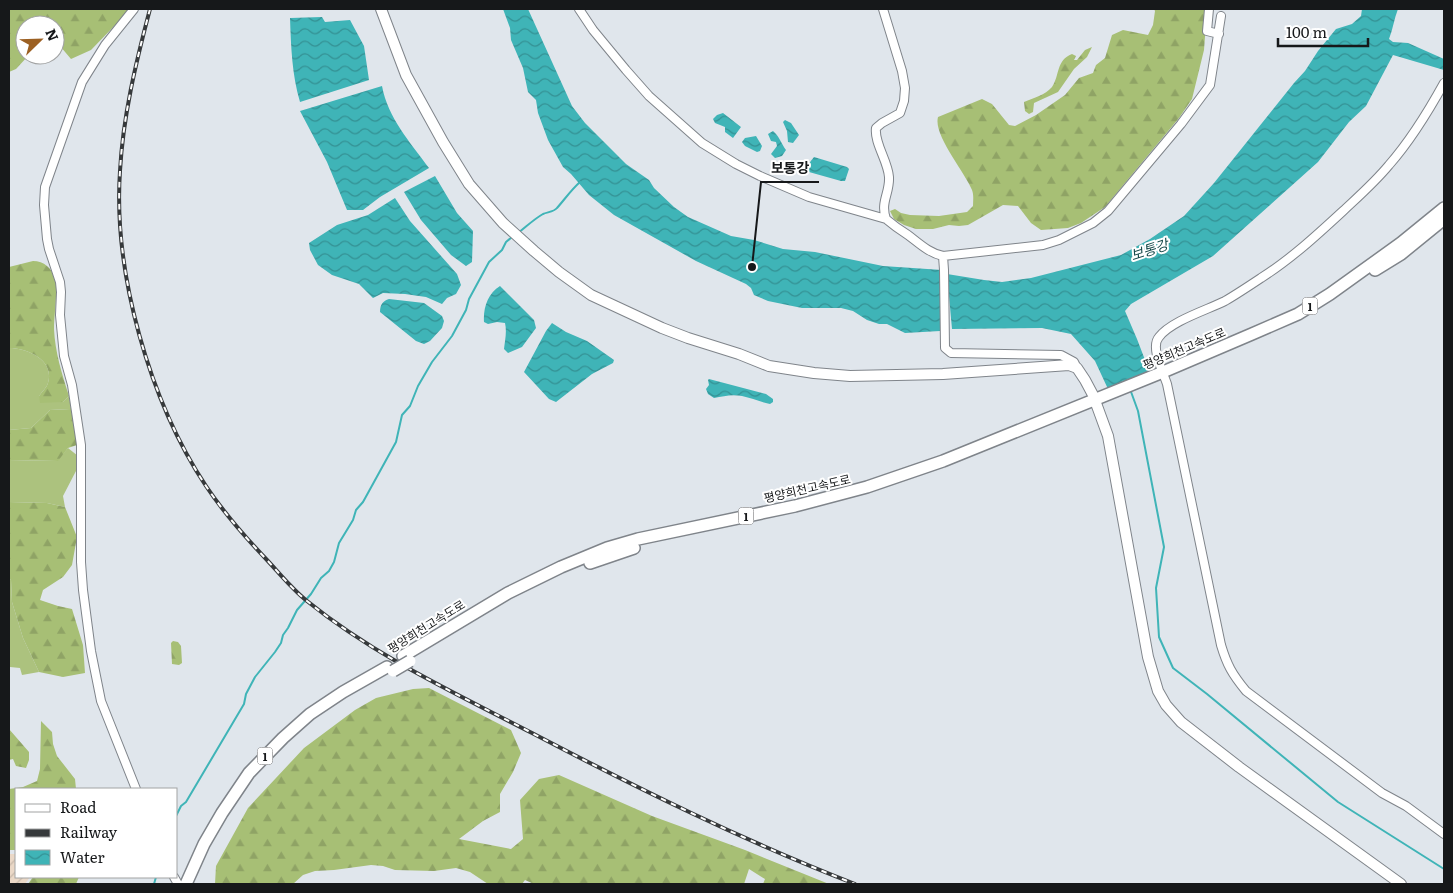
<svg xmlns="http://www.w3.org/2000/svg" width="1453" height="893" font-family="Literata,'Noto Sans KR',serif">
<defs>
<pattern id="industrial-furrows" width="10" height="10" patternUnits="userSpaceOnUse" patternTransform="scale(1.25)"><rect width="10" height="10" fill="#ead8c7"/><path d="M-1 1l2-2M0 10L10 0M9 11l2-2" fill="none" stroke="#c8b9aa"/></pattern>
<pattern id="forest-firs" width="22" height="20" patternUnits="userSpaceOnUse" patternTransform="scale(1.25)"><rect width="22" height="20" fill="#a7bf75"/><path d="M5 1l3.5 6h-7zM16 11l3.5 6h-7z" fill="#8fa365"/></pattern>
<pattern id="water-waves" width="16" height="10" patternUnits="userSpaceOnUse" patternTransform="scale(1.25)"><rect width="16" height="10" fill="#3fb4b7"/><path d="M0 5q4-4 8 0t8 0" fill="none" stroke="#349194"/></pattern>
</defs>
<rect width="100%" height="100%" fill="#e0e6ec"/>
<path fill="url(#industrial-furrows)" d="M9,854H16V877H30L25,884H9Z"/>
<path fill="#acc27e" d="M9,348C27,348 55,360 48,383C47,387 42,392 39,396L63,402L69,396L71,409L50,410L31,428L9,430Z
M68,448L78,456L76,471L63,496L65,507L47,503L9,502V460L57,461Z
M9,579L11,580L12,602L23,638L39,672L22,675L20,668L10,667L9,669Z"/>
<path fill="url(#forest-firs)" d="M9,9H130L123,17L91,50L71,59L60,46L55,49V25H25V55H34L28,56L16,69L9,72Z
M1154,9H1207L1204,50L1192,99L1179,118L1105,207L1081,223L1068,228L1041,230L1031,223L1018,206L1003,205L968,225L959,226L949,225L933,229H916L904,225L894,219L890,211L895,209L901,213L910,215L939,216L967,212L973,206C973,201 974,195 972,190C965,172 933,135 938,117L982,99L992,104L1009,125L1015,126L1036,115L1065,95L1079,78L1093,73L1096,65L1105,58L1112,35L1123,30L1148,35L1153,25L1155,11Z
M1092,47L1087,57L1074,69L1058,92L1034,103L1033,112L1029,114L1025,111L1024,102C1034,98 1045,95 1052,87C1060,75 1056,60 1072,54L1076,56L1074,60H1077L1085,50Z
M33,261C44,261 52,268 55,279C58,292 54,314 54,329C55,352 62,374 69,396L63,402L40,403L39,396C42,392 47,387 48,383C55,360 27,348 9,348V267Z
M71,409L77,445L68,448L58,461L9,460V430L31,428L50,410Z
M9,502L47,503L65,507L77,537L72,565L63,577L43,590L40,600L58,606L72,609L83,645L85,673L63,677L39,672L23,638L12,602L11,580L9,579Z
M173,641L178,642L181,646L182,663L179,665L172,664L171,643Z
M429,688L511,730L521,753L513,772L500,794V812L483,821L459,839L511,849L523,839L520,800L539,779L559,775L652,816L745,850L829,884H763L765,879L749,869L744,884H534L525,880L522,884H488L470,872L456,868L434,871L395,870L383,866L371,865L334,870L315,871L303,875L293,884H215L216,866L248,808L304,748L355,710L376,698L413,689Z
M41,721L52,732L53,744L57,756L75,779L76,789H16V850H9V789L23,787L37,781L40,769Z
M9,729L29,752V760L26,768L16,766L13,759L9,760Z
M33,877H79L76,884H28Z"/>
<path fill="url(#water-waves)" d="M503,9H528L572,106L585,123L626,164L649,180L654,188L674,207L688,217L731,236L754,240L783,249L815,252L883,266L942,270L940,331L905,333L887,324H879L867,320L853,311L841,308H802L768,301L754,295L751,288L746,284L696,261L614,215L589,195L571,174L563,167L548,140L538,113L536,100L528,92L523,68L511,40L510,28Z
M1362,9H1398C1394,19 1393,29 1389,39L1393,42L1408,43L1444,59V70L1393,55L1366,106L1349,122L1318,162L1213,256L1131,304L1125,311L1137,339L1150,373L1108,389L1095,361L1071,334L1042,328L952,329L947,274L984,280L1002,282L1031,278L1121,255L1150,239L1184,216L1214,183L1294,83L1305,71L1318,51L1336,29L1352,24L1361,16Z
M322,17L325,22L350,20L364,46L369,80L300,102C292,75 291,47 290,18Z
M382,86C388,118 410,142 429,168L380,197L363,210H347L327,162L300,111Z
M723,113L741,127L733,138L725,132V127L715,123L713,119L717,115Z
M785,120L791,123L799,135L793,143L788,142L787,131L783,122Z
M773,131C779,136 781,143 786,150L782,156L775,158L771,154L777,146L776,142L771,141L768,134Z
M756,136L762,146L760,151L757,152L745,146L742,142L745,138Z
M814,157L847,167L849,169L845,181H841L809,172C807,165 810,162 814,157Z
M435,176L457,213L473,231L472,262L466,266L451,255L421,220L404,192Z
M395,198L410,221L457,274L461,285L456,294L447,298L442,304L426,297L405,294L383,293L373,298L359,284L332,275L318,265L310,250L309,243L337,225L368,215Z
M500,286L534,320L536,328L522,347L508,353L504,349C505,340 507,332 505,323L497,322L488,324L484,322C483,308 488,293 500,286Z
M389,299L424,303L442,316L444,321L442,328L430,341L424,344L416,341L380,312C380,304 383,301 389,299Z
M552,323L566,332L587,341L614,360L613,363L592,374L556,402L549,399L524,372L546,331Z
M709,379L766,394L773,399V402L770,404C760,402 752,398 742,396C732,394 724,396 714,398L708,394L706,389L709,385L708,380Z"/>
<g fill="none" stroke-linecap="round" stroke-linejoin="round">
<path stroke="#3fb4b7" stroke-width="2" d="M518,233C526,227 534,219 543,214C547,212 554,212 557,208C565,199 571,190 580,182
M1130,389L1138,411L1164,547L1156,588L1159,637L1173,668L1207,694L1338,802L1444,869
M176,816L181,806L186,802L244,704L246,694L255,677L275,652L281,643L283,635L288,628L297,610L311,594L321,578L329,571L334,562L339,543L353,520L356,510L363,502L396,442L402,415L410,406L418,386L432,362L452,336L466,310L469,299L489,262L502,250L506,242L512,237
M154,884L156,877"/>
<g stroke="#7f848a" stroke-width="10">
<path id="minor" d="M134,9L105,45L82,82L45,187L44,205L47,239L49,249L60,282L61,292L60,315L64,356L72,385L81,445V562L83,590L91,651L101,701L136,789
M579,9L593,30L626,70L649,96L702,143L736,164L760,176L809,197L886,219C893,225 900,230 908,235C920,244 929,253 943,256
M883,9L902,71L905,88L904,101L900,113L882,123L876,128C874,143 888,161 889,177C890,193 880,202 886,219
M1209,9L1207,31L1219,34
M1444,83C1428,112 1411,140 1389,165C1375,182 1359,196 1343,211C1317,235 1291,259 1261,278C1249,286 1237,294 1225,301C1207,310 1171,321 1159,337C1150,347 1163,372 1167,384L1221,645C1227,665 1232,674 1246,691L1382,793L1406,806L1444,834
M1076,366L1074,362L1061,355L951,353L945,348L944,270L943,256L1043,245L1059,240L1093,223L1108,211L1181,124L1210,85L1221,16
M174,877L178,884"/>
</g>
<g stroke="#7f848a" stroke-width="12">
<path id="major" d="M381,9L406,75L443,142L469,184L503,223L534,251L559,272L591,295L662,328L688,338L739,354L769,366L814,373L850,376L943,374L1069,365L1077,368L1085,380L1093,395L1108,436L1148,657L1158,691L1166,705L1181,722L1239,767L1401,884"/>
</g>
<g stroke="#7f848a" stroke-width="14">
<path id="highway" d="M1375,270L1401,254L1444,219
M590,563L634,548
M403,656L508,593L561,567L607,548L638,539L795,506L867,487L943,461L1163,372L1252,334L1298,314L1330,294L1401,243L1444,208
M186,884L204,844L222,813L249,773L283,738L310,714L343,692L387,667"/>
</g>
<use href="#minor" stroke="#fff" stroke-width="8"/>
<use href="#major" stroke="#fff" stroke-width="10"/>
<use href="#highway" stroke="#fff" stroke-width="11"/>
<g stroke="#36393b" stroke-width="4">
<path id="rail" d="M150,9C136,62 123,116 120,171C113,273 150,402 206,486C224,513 245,537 267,560C280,574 292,589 307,601C375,656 455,693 532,733C637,788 744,841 855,884"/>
</g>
<use href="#rail" stroke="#fff" stroke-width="2" stroke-dasharray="5.5" stroke-linecap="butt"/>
<g stroke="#7f848a" stroke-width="14" stroke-linecap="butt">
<path id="highway-bridge" d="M393,671L410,661"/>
</g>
<use href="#highway-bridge" stroke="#fff" stroke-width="11"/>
</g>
<g text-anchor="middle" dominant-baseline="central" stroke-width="4" stroke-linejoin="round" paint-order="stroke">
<g fill="#fff" stroke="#5c5d5f" stroke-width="1">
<rect x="1302.5" y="297.5" width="15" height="17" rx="4"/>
<rect x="738.5" y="507.5" width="15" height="17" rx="4"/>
<rect x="257.5" y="747.5" width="15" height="17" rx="4"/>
</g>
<g font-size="11" font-weight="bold" fill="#16181a">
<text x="1310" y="306">1</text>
<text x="746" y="516">1</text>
<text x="265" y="756">1</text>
</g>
<g font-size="12" fill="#16181a" stroke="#fff">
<text transform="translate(1184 348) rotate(-23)">평양희천고속도로</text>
<text transform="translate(807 488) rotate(-13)">평양희천고속도로</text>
<text transform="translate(426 626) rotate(-32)">평양희천고속도로</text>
</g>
<g font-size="14" font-style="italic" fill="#16494a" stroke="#fff">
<text transform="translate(1149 249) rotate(-18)">보통강</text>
</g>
</g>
<path fill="none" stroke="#16181a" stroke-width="2" d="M752 267L761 182H819"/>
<circle fill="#16181a" stroke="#fff" stroke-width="2" cx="752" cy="267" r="5"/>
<g font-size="14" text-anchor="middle" font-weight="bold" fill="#16181a" stroke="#fff" stroke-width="4" stroke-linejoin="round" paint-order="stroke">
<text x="790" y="173">보통강</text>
</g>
<rect width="1453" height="893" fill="none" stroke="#16181a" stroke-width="20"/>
<rect x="15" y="788" width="162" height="90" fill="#ffffff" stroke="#a2a3a3"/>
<rect x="25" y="804" width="25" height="8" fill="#ffffff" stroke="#a2a3a3"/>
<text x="60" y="813" font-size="15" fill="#16181a">Road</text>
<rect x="25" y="829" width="25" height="8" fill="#36393b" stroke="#a2a3a3"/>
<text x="60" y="838" font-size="15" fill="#16181a">Railway</text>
<rect x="25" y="850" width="25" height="15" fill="url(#water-waves)" stroke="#a2a3a3"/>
<text x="60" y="863" font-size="15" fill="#16181a">Water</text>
<g transform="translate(40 40) rotate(67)"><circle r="24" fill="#ffffff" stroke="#a2a3a3"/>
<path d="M0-4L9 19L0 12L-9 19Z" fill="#9c6022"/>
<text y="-8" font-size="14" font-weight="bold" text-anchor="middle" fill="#16181a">N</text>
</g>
<path d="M1278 38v8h90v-8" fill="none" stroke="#16181a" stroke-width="2.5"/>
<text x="1286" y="38" font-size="15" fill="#16181a" stroke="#ffffff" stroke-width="4" paint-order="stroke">100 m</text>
</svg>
